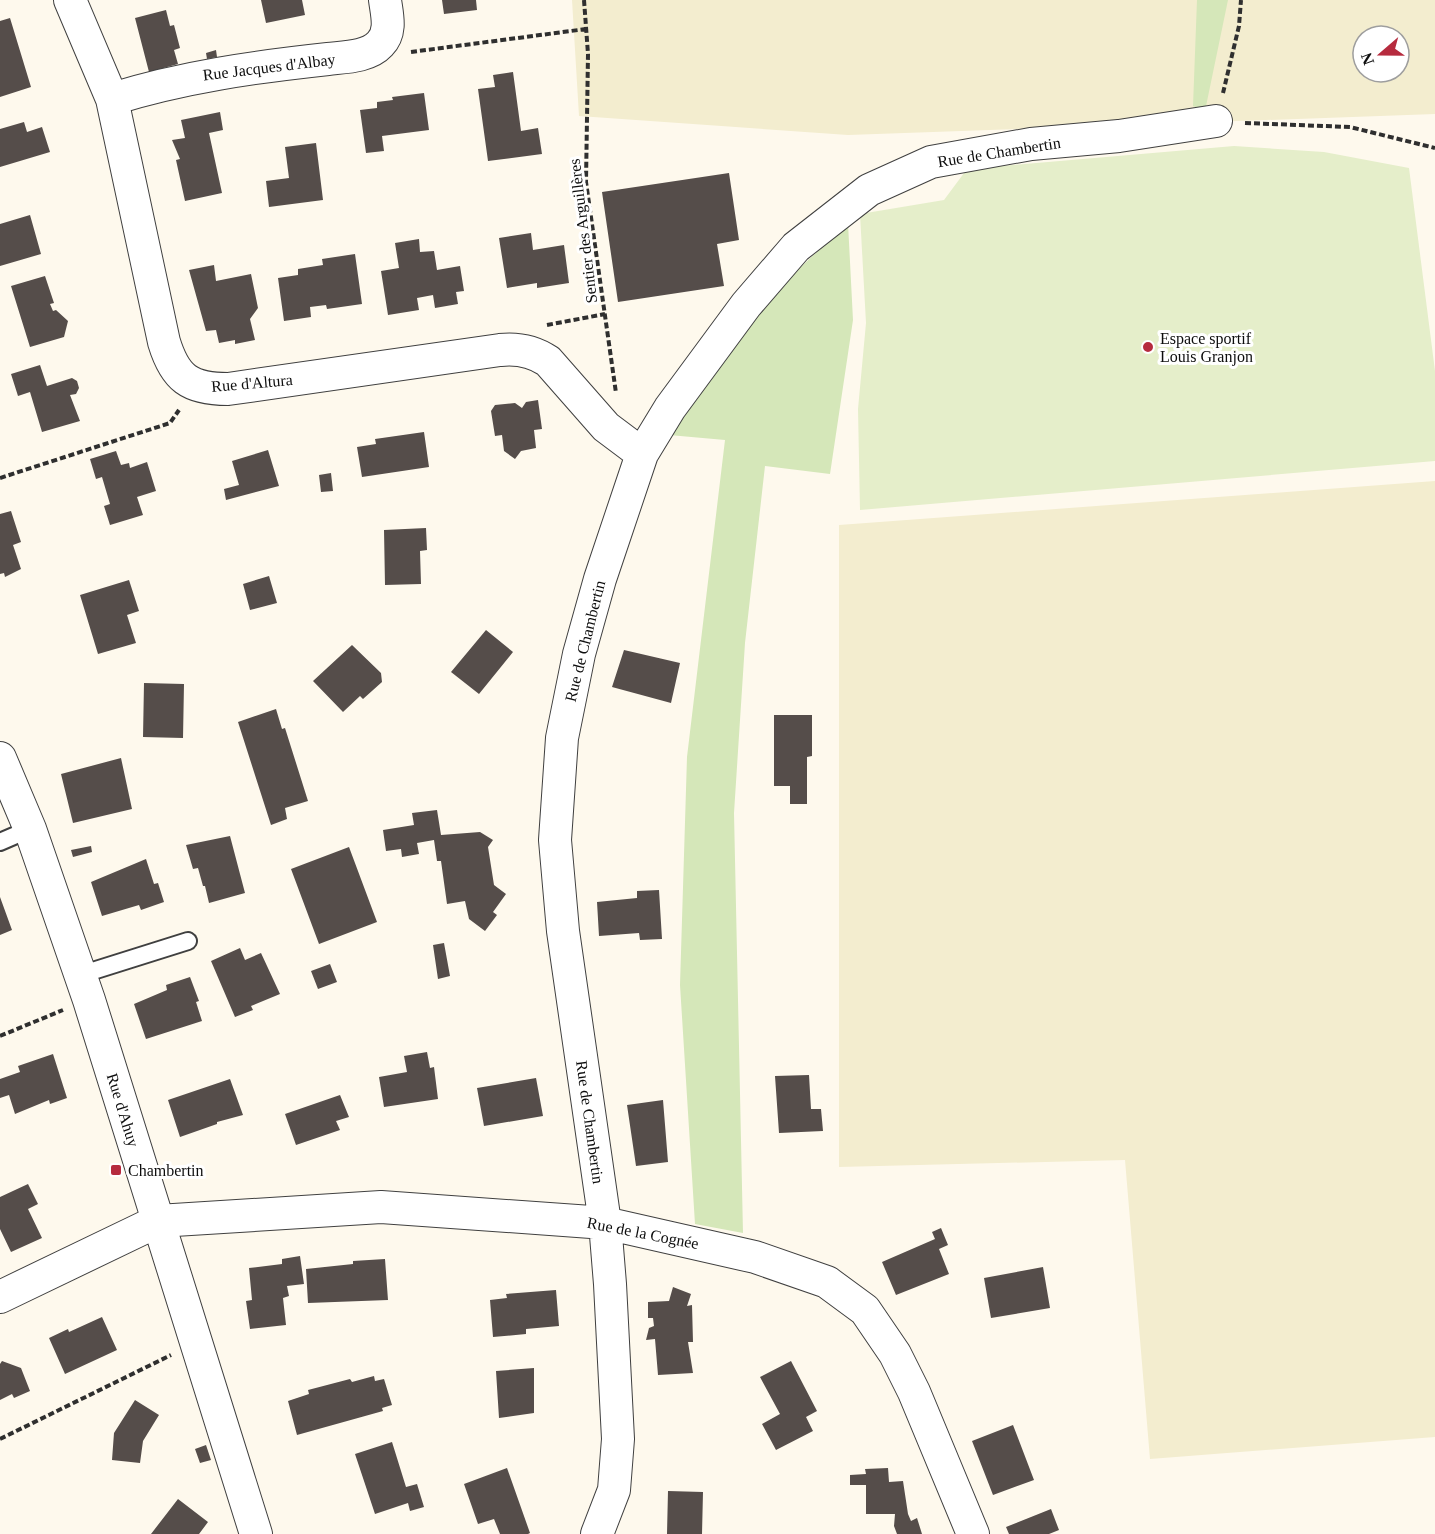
<svg xmlns="http://www.w3.org/2000/svg" width="1435" height="1534" font-family="'Times New Roman',serif">
<rect width="100%" height="100%" fill="#fef9ed"/>
<path fill="#f3edcf" fill-rule="evenodd" d="M572,0H1435V114L848,135L579,116ZM1363,36H1399V72H1363Z
M1435,481V1437L1150,1459L1125,1160L839,1167V525Z"/>
<path fill="#d5e7b9" d="M1197,0H1228L1205,111L1193,106Z
M848,223L853,320L830,474L765,466L745,643L734,813L743,1233L695,1224L680,985L687,757L725,440L669,435L776,290Z"/>
<path fill="#e5eeca" d="M1234,146L1324,152L1409,168L1435,371V461L860,510L858,409L866,323L860,214L944,200L967,169Z"/>
<path fill="#554d4a" d="M261,0H302L305,15L266,23Z
M442,0H476L477,10L444,14Z
M166,10L170,26L174,25L180,48L174,50L178,64L149,72L135,18Z
M10,18L31,87L0,97V21Z
M216,50L217,57L207,59L206,53Z
M513,72L521,131L538,128L542,154L488,161L478,89L495,87L493,75Z
M424,93L429,130L382,136L384,151L366,153L360,110L377,108V102L393,100L392,97Z
M220,112L223,130L209,133L222,193L185,201L176,160L180,159L172,140L185,138L181,120Z
M24,122L27,132L42,127L50,152L0,167V129Z
M316,143L323,200L269,207L266,181L289,178L285,147Z
M729,173L739,240L717,244L724,286L618,302L602,192Z
M30,215L41,254L0,266V224Z
M531,233L533,250L564,245L569,283L537,288V283L507,288L499,238Z
M419,239L420,252L434,251L437,270L460,266L464,291L456,292L458,304L435,308L433,295L417,298L419,310L388,315L381,271L399,268L395,243Z
M355,254L362,304L327,309L326,305L310,307L311,317L284,321L278,278L298,275V269L323,265L322,259Z
M214,265L216,281L251,274L258,308L250,319L255,340L235,344V340L219,343L216,330L206,331L189,270Z
M45,276L54,303L50,304L53,311L56,310L68,321L64,337L30,347L11,286Z
M40,365L47,386L72,378L77,381L79,388L76,394L70,395L80,421L42,432L30,392L18,396L11,374Z
M538,400L542,429L534,430L536,448L521,451L515,459L504,451L502,435L495,436L491,411L495,405L515,403L522,408L526,402Z
M424,432L429,467L362,477L357,447L376,444L375,439Z
M268,450L279,486L226,500L224,489L239,485L232,461Z
M116,451L121,465L129,463L130,468L147,462L156,491L137,497L143,515L110,525L104,506L110,504L102,477L96,479L90,459Z
M331,473L333,491L321,492L319,475Z
M11,511L21,542L13,545L21,569L5,577L4,573L0,574V514Z
M426,528L427,550L420,551L421,584L385,585L384,530Z
M269,576L277,603L250,610L243,584Z
M129,580L139,611L127,615L136,643L98,654L80,595Z
M486,630L513,652L479,694L451,672Z
M352,645L381,673L382,682L363,699L360,696L343,712L313,681Z
M624,650L680,663L671,703L612,687Z
M144,683L184,684L183,738L143,737Z
M276,709L282,729L285,728L308,801L285,808L287,819L271,825L238,722Z
M774,715H812V756L807,757V804H790V786H774Z
M121,758L132,809L73,823L61,774Z
M437,810L441,835L480,832L493,840L488,847L494,885L506,894L493,912L497,915L485,931L469,919L465,901L447,904L441,861H437L434,840L417,843L419,854L402,857L401,849L386,851L383,830L414,825L412,813Z
M230,836L245,893L209,903L205,886H203L198,868L193,869L186,845Z
M91,846L92,852L73,857L71,850Z
M349,847L377,922L319,944L291,869Z
M146,859L154,884L158,883L164,902L141,910L139,905L102,916L91,882Z
M659,890L662,939L640,940L639,933L599,936L597,902L637,898V891Z
M0,897L12,930L0,935Z
M444,943L450,976L438,979L433,945Z
M240,948L245,960L261,953L280,994L251,1006L253,1010L235,1017L211,961Z
M330,964L337,982L318,989L311,971Z
M190,977L199,1001L196,1002L202,1021L146,1039L134,1004L167,990L166,985Z
M427,1052L430,1068L434,1067L438,1099L384,1107L379,1077L407,1072L404,1056Z
M53,1054L67,1098L50,1104L49,1100L15,1114L9,1095L0,1098V1079L20,1072L18,1066Z
M809,1075L811,1109H821L823,1131L779,1133L775,1076Z
M536,1078L543,1116L484,1126L477,1088Z
M230,1079L243,1115L217,1122V1124L180,1137L168,1100Z
M340,1095L349,1117L336,1121L340,1130L296,1145L285,1114Z
M663,1100L668,1162L636,1166L627,1105Z
M28,1184L38,1204L28,1209L42,1238L11,1252L0,1229V1197Z
M941,1228L948,1245L939,1249L949,1274L896,1295L882,1262L935,1239L932,1232Z
M300,1256L304,1284L287,1286L289,1296L283,1298L286,1325L250,1329L246,1301L252,1300L249,1268L282,1264V1259Z
M385,1259L388,1300L308,1303L306,1269L353,1264V1261Z
M1043,1267L1050,1308L991,1318L984,1278Z
M673,1287L691,1294L687,1306L692,1305L693,1342H688L693,1373L658,1375L655,1339L646,1340L649,1328L654,1326L653,1318H648V1302L669,1301Z
M556,1290L559,1326L526,1329V1334L493,1337L490,1300L507,1298L506,1294Z
M102,1317L117,1350L65,1374L49,1338L68,1329L69,1332Z
M2,1361L21,1368L30,1391L14,1398L12,1394L0,1400V1364Z
M791,1361L817,1411L806,1417L813,1431L776,1450L762,1424L780,1414L760,1377Z
M534,1368V1413L499,1418L496,1371Z
M374,1376L375,1381L384,1379L392,1405L382,1408L383,1411L297,1435L288,1401L309,1394L308,1390L350,1379L352,1382Z
M135,1400L159,1415L143,1441L140,1463L112,1460L114,1433Z
M1013,1425L1034,1480L993,1495L972,1441Z
M392,1442L406,1487L417,1484L424,1507L410,1511L408,1503L375,1514L355,1454Z
M206,1445L211,1460L200,1463L195,1449Z
M507,1468L530,1533L528,1534H500L494,1519L478,1524L464,1484Z
M888,1468L889,1482L903,1481L908,1514L911,1521L917,1518L922,1534H897L894,1526L895,1514H866V1485H850V1475L866,1474L865,1469Z
M668,1491L703,1492L702,1534H667Z
M178,1499L208,1522L199,1534H151Z
M1051,1509L1059,1530L1049,1534H1009L1006,1527Z"/>
<g fill="none" stroke-linecap="round" stroke-linejoin="round">
<g stroke="#404040" stroke-width="20">
<path id="service" d="M0,842L30,829
M80,975L188,941"/>
</g>
<g stroke="#404040" stroke-width="34">
<path id="minor" d="M70,0L112,99L164,342C175,378 189,389 228,389L500,350C518,348 533,351 548,361L606,427L642,454
M112,99C183,77 254,67 328,59C345,57 368,57 380,44C392,32 387,15 385,0
M0,758L30,829L89,1000L256,1534
M0,1297L158,1221L381,1207L605,1223L755,1257L827,1282L865,1310L895,1354L914,1392L973,1534
M597,1534L614,1490L618,1439L610,1284L605,1223L563,931L555,840L562,738L579,654L600,579L642,454L670,408L746,305L796,247L869,190L931,162L1031,144L1119,136L1216,121"/>
</g>
<path stroke="#2f2f2f" stroke-width="4" stroke-dasharray="6 3" stroke-linecap="butt" d="M584,0L588,54L586,182L616,393
M411,52L586,29
M1223,93L1239,26L1241,0
M1245,123L1350,127L1435,148
M547,325L605,314
M0,478L170,423L179,410
M0,1036L63,1010
M0,1439L171,1355"/>
<use href="#service" stroke="#fff" stroke-width="16"/>
<use href="#minor" stroke="#fff" stroke-width="32"/>
</g>
<g fill="#b62b3e" stroke="#fff" stroke-width="2">
<circle cx="1148" cy="347" r="6"/>
<rect x="110" y="1164" width="12" height="12" rx="3"/>
</g>
<g text-anchor="middle" dominant-baseline="central" stroke-width="6" stroke-linejoin="round" paint-order="stroke">
<g font-size="16" fill="#0d0d0d" stroke="#fff">
<text transform="translate(269 67) rotate(-7)">Rue Jacques d'Albay</text>
<text transform="translate(999 152) rotate(-9)">Rue de Chambertin</text>
<text transform="translate(583 231) rotate(-97)">Sentier des Arguillères</text>
<text transform="translate(252 383) rotate(-5)">Rue d'Altura</text>
<text transform="translate(585 641) rotate(-76)">Rue de Chambertin</text>
<text transform="translate(123 1110) rotate(73)">Rue d'Ahuy</text>
<text transform="translate(590 1122) rotate(82)">Rue de Chambertin</text>
<text transform="translate(643 1233) rotate(11)">Rue de la Cognée</text>
</g>
<g font-size="16" fill="#0d0d0d" stroke="#fff" text-anchor="start">
<text x="1160" y="338">Espace sportif<tspan x="1160" dy="18">Louis Granjon</tspan></text>
<text x="128" y="1170">Chambertin</text>
</g>
</g>
<g transform="translate(1381 54) rotate(250)"><circle r="28" fill="#ffffff" stroke="#9e9e9e" stroke-width="1.5"/>
<path d="M0-4.5L10 22L0 15L-10 22Z" fill="#b62b3e"/>
<text y="-9" font-size="16" font-weight="bold" text-anchor="middle" fill="#0d0d0d">N</text>
</g>
</svg>
